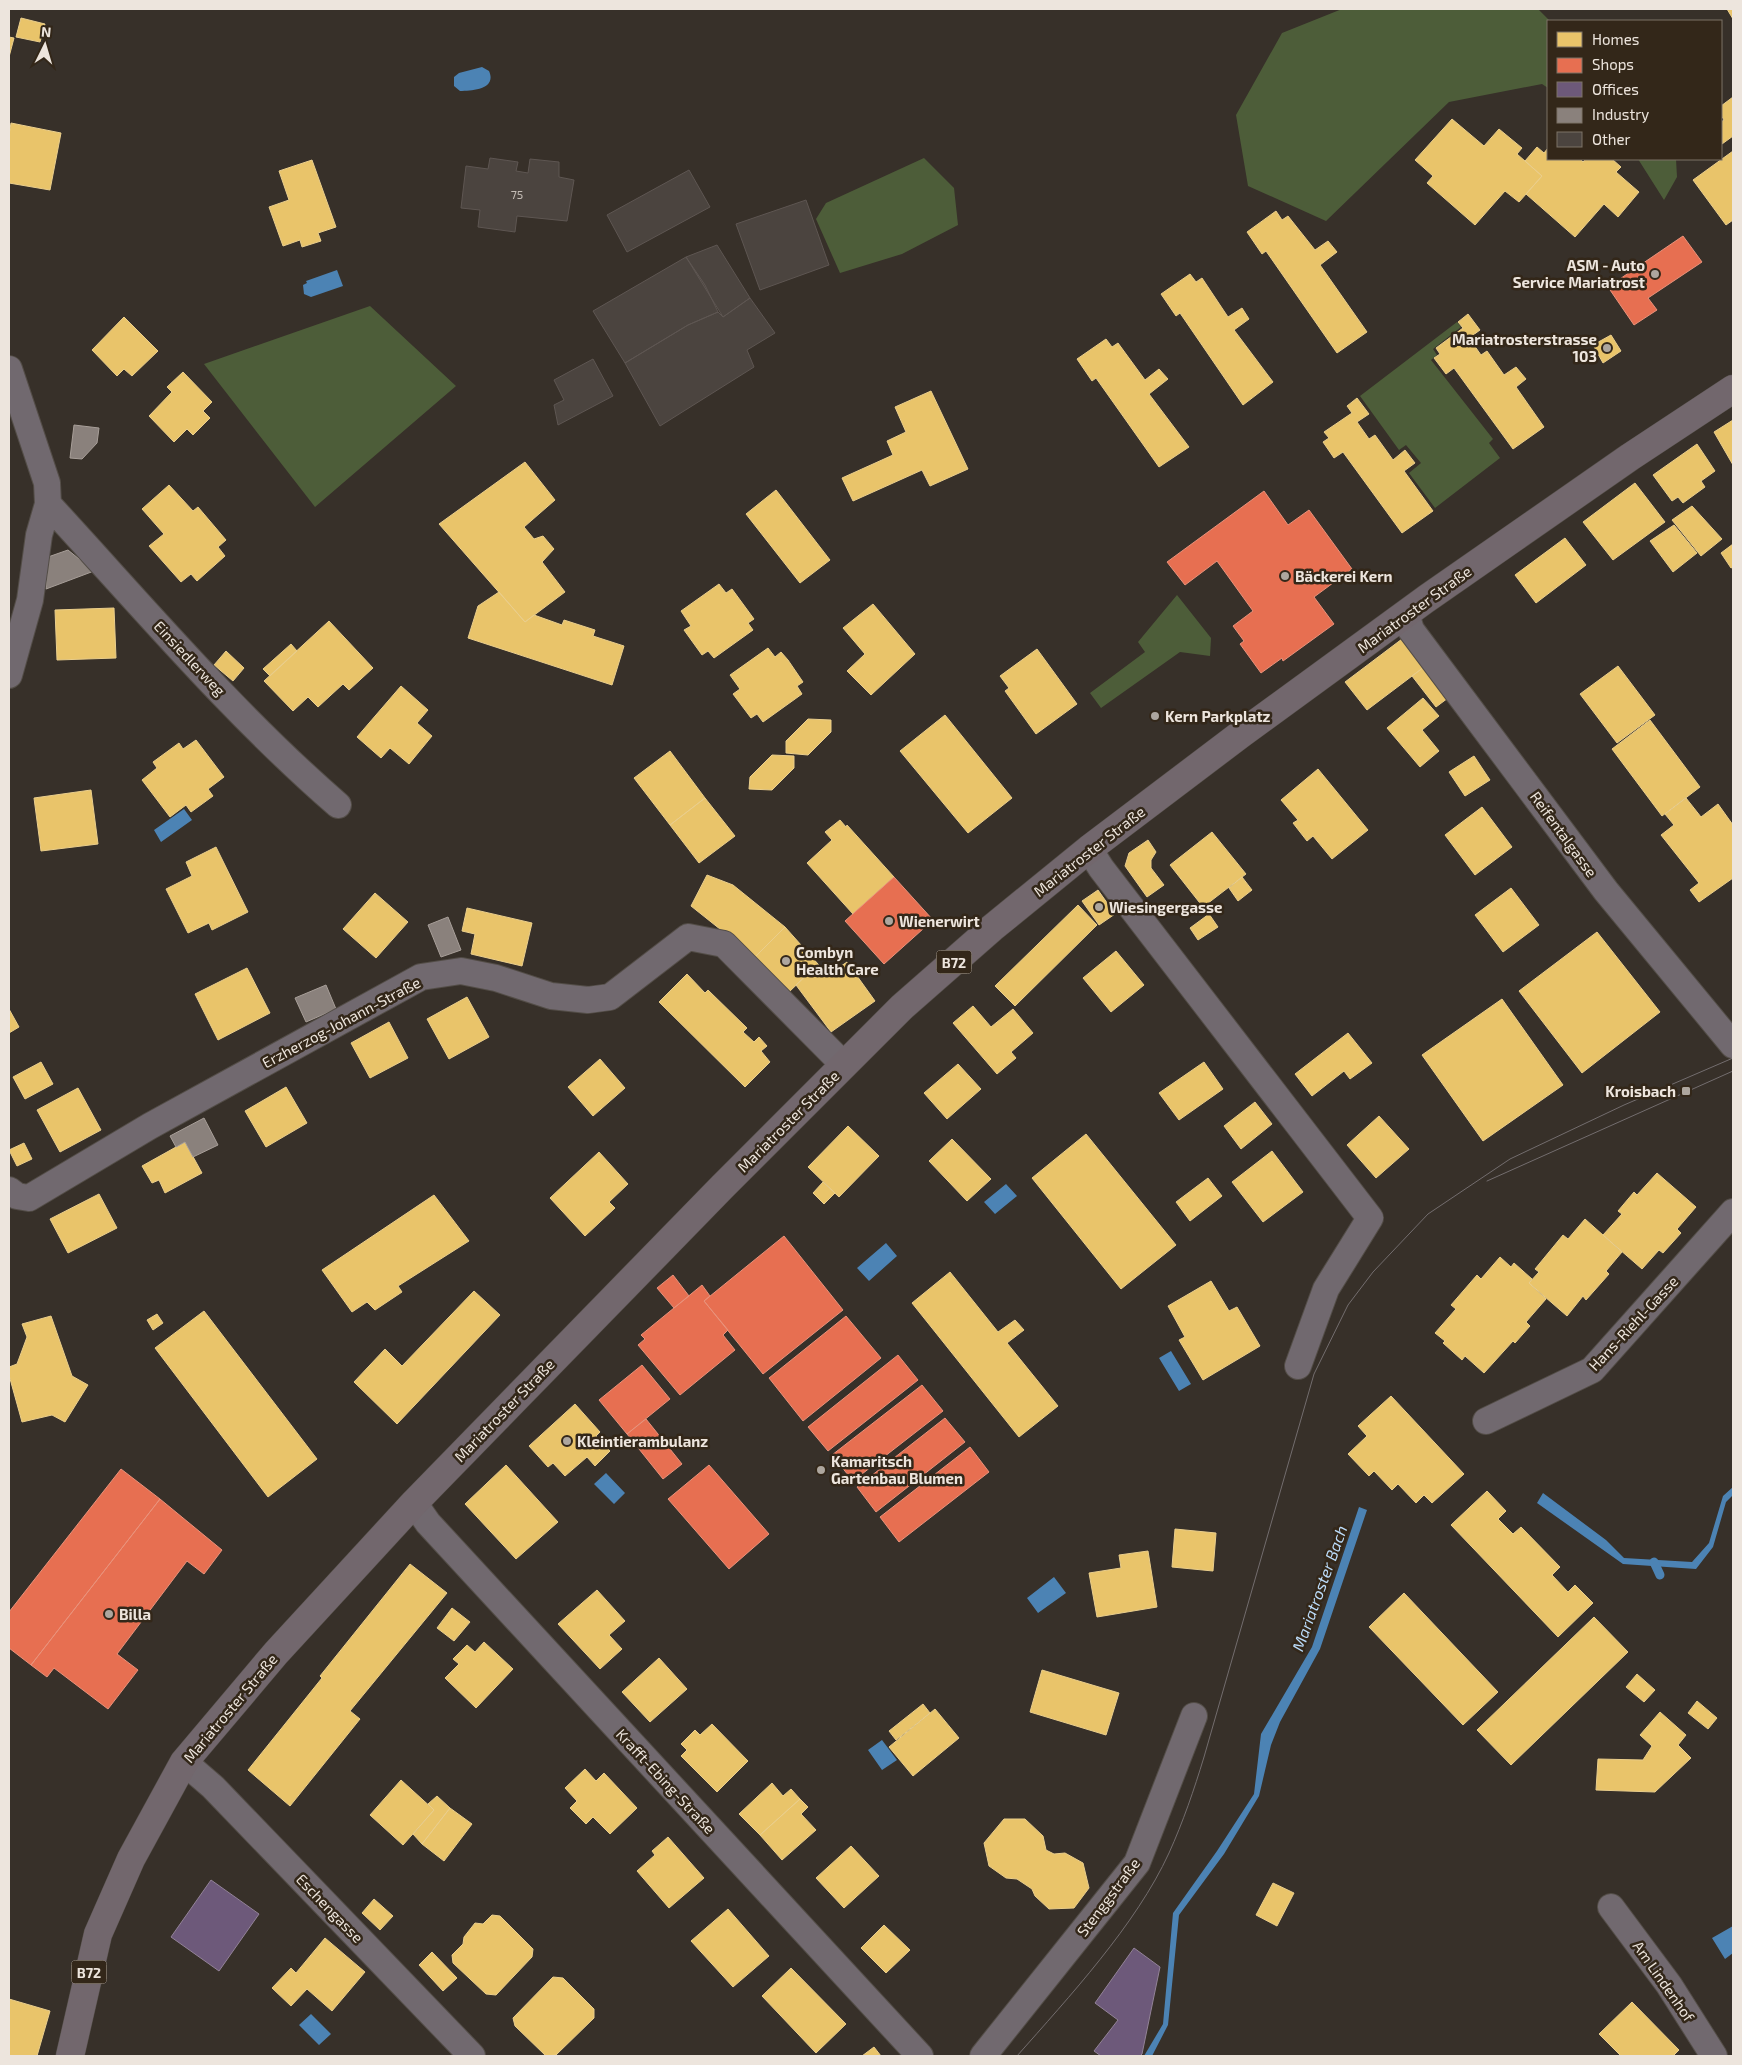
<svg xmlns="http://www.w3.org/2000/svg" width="1742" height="2065" font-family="'Exo 2',sans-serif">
<rect width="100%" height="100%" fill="#373029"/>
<path fill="#4d5d39" d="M1342,9H1538L1550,21L1548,88L1542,84L1449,102L1326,221L1248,186L1236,115L1282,33Z
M924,158L954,188L958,225L902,254L840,273L816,219L826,203Z
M1638,159H1676L1677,177L1664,200Z
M370,306L456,386L315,507L204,364Z
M1457,322L1461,327L1433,349L1437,355L1431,360L1493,439L1489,443L1500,458L1435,508L1409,473L1421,463L1406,445L1399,450L1360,396Z
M1177,595L1211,638L1210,656L1180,652L1101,708L1090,693L1145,652L1138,642Z"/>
<path fill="#4c83b4" d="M482,67L489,71C497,89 473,91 460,91L454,86V77L459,73Z
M337,270L343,286L311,297L304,294L303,285L307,283L306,281Z
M184,809L192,820L161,842L154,830Z
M1006,1184L1017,1196L995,1214L984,1202Z
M886,1243L897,1256L869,1281L857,1268Z
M1171,1351L1191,1384L1179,1391L1159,1358Z
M606,1473L625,1493L614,1504L594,1484Z
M1733,1487V1495L1726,1502L1713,1547L1696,1569L1623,1564L1537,1503L1543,1493L1606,1540L1624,1558L1692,1562L1709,1543L1723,1496Z
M1359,1507L1367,1510L1320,1649L1280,1722L1271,1745L1259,1796L1224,1854L1179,1915L1168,2025L1152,2056H1144L1163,2024L1173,1913L1217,1851L1254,1794L1261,1734L1312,1647Z
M1054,1577L1066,1593L1038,1613L1027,1598Z
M882,1740L897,1760L882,1770L868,1750Z
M1733,1926V1953L1725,1959L1712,1938Z
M311,2014L331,2034L319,2045L299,2025Z"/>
<path fill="#e9c46a" stroke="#eace8c" d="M1727,9H1733V19Z
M21,18L45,24L40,42L16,37Z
M9,37L14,38L9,57Z
M1733,97V136L1722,144L1721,122L1724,120L1721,115V106Z
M1452,119L1484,146L1499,129L1522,148L1517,154L1542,176L1519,202L1505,191L1475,225L1427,183L1433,176L1415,160Z
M11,123L61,133L50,190L9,183V135Z
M1537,147L1544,153L1548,148V159H1580L1583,162L1586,159H1612L1621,167L1616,172L1639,192L1618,217L1604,204L1575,237L1526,194L1542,176L1525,161Z
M1733,151V220L1726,225L1693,180Z
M312,160L336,227L318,233L321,241L302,247L300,240L283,246L269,207L289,200L279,171Z
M1276,211L1282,220L1288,216L1315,250L1328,241L1337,252L1320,265L1367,332L1337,353L1266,251L1262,254L1247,232Z
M1190,274L1196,282L1202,278L1228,317L1242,308L1249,319L1234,330L1273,382L1243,405L1180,313L1176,316L1161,294Z
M1468,314L1480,330L1469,338L1481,355L1487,351L1504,375L1516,367L1526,379L1516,387L1544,427L1513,449L1454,368L1446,374L1434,358L1440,354L1436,348L1463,328L1458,322Z
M124,317L158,351L132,376L124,369L117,376L92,350Z
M1611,335L1621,351L1603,363L1593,345Z
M1106,339L1112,347L1118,343L1145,380L1159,369L1168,379L1149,394L1189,447L1159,467L1096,378L1092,381L1077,359Z
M183,372L212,402L203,411L210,418L193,435L187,429L174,442L149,416L172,392L167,387Z
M931,391L968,469L930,486L922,470L853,501L842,478L893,455L887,441L906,432L895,407Z
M1357,398L1369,414L1357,422L1369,439L1375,435L1393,460L1405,450L1415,463L1404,471L1433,511L1402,533L1343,452L1334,458L1323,442L1329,438L1324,432L1352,413L1347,406Z
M1733,420V465L1714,432Z
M1697,444L1715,471L1701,481L1705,487L1683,503L1678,497L1672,501L1653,475Z
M525,462L555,500L524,527L534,539L543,536L554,549L542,562L565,592L525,622L439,524Z
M1635,483L1665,522L1613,560L1583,522Z
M169,485L193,511L198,507L226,540L218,547L225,556L197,581L191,574L181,582L149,546L164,534L142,509Z
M776,490L830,560L800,583L746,514Z
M1692,506L1722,539L1701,556L1672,520Z
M1674,525L1697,553L1673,572L1650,541Z
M1565,538L1586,565L1536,603L1515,575Z
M1733,544V567L1731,568L1721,553Z
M719,584L726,593L732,589L754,619L748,623L753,630L714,658L708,651L702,655L684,630L691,626L681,611Z
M499,592L525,622L534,615L562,625L564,620L595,630L593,636L624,646L612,685L468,638L478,606Z
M873,604L915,654L871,695L847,671L865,654L843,628Z
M114,608L116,658L57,660L55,610Z
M329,621L373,668L349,690L343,684L318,707L308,697L293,711L264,681Z
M1402,639L1424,667L1367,710L1345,682Z
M291,644L297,651L270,676L263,669Z
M768,648L775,657L781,652L788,660L803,682L797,686L802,694L763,722L757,714L751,718L733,694L740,689L730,675Z
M1037,649L1077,704L1036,734L1005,691L1009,688L1000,676Z
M226,651L244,668L233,681L214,665Z
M1618,666L1655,715L1617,743L1580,694Z
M1424,667L1448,698L1436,707L1412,676Z
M401,686L428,710L417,723L432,736L409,764L390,748L381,758L357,737Z
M1423,698L1439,716L1422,730L1439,751L1420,767L1387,728Z
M945,715L1012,798L968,833L900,751Z
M808,719L831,720V732L808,755L786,753V741Z
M1650,720L1700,787L1662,816L1612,749Z
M196,740L224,777L208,789L213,796L191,812L186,805L170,817L142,780L157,768L153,762L179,743L183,749Z
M670,751L705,798L670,825L634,778Z
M772,755L794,756V768L772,790L749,789L750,777Z
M1474,756L1490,780L1465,796L1449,772Z
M1318,769L1368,830L1332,859L1313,836L1307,841L1293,823L1298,820L1281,800Z
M91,790L98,844L41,851L34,798Z
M705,798L735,836L699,863L670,825Z
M1686,798L1701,817L1718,804L1733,825V878L1699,902L1690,890L1699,883L1661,835L1674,825L1665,814Z
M1482,807L1512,847L1475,875L1445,835Z
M840,820L846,827L847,825L894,877L853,914L807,863L832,840L825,832Z
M1212,832L1246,874L1203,907L1170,865Z
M1148,840L1156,852L1151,860V868L1164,885L1147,897L1125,866L1129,853Z
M216,847L248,912L212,930L209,923L188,933L166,889L192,876L186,862Z
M707,875L733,885L785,927L755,957L691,906Z
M1242,877L1252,890L1238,901L1229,888Z
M1511,888L1539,925L1503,952L1475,915Z
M1098,890L1115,914L1099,925L1082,901Z
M375,893L408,922L376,958L343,929Z
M1078,905L1097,925L1015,1006L995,986Z
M467,908L532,923L522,966L471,954L475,934L462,931Z
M1209,914L1218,927L1198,940L1190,928Z
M785,927L818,964L788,993L755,957Z
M1597,932L1660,1012L1582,1073L1519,991Z
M1116,951L1144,985L1111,1012L1083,978Z
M847,962L875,1001L831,1032L796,985L818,964L828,975Z
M247,968L270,1013L218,1040L195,994Z
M687,974L705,993L708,990L747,1028L743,1032L754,1042L759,1037L767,1046L761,1051L770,1062L745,1087L659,1002Z
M467,997L489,1037L449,1059L427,1019Z
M1502,999L1563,1085L1483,1141L1422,1055Z
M973,1006L991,1027L1013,1009L1033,1033L1011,1052L1016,1058L997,1074L953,1023Z
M9,1009L19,1027L9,1033Z
M389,1022L408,1058L370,1078L351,1043Z
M1348,1033L1372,1063L1350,1079L1344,1071L1312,1096L1295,1074Z
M600,1059L625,1088L593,1116L568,1087Z
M41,1062L53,1084L25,1099L13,1077Z
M1204,1062L1223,1089L1179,1120L1159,1093Z
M958,1064L981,1089L947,1119L924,1093Z
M286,1087L307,1123L266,1147L245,1111Z
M78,1088L101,1130L60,1152L37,1110Z
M1255,1102L1272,1124L1241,1149L1224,1126Z
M1379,1116L1409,1149L1376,1178L1347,1145Z
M848,1126L879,1156L839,1197L808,1167Z
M1086,1134L1176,1245L1121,1289L1032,1178Z
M952,1139L991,1179L967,1201L929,1161Z
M185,1142L202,1173L165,1193L159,1180L152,1183L142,1166Z
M24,1143L32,1159L17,1166L9,1150Z
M1272,1151L1303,1192L1263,1222L1232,1182Z
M599,1152L628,1184L609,1202L615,1208L585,1236L550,1198Z
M1657,1173L1696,1207L1677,1229L1681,1233L1663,1253L1659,1250L1642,1269L1603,1235L1622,1214L1618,1211L1634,1192L1637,1195Z
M1208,1178L1222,1196L1190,1221L1176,1202Z
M823,1182L835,1193L824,1204L813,1193Z
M99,1194L117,1228L68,1253L50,1219Z
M434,1195L469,1241L398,1286L402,1292L375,1310L367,1302L352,1312L322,1270Z
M1585,1219L1622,1252L1606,1271L1609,1274L1586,1300L1583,1296L1567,1316L1529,1283L1539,1272L1535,1269L1563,1235L1568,1239Z
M1500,1257L1511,1267L1514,1263L1532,1279L1529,1283L1546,1299L1526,1322L1530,1326L1515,1343L1513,1341L1484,1373L1465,1356L1462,1360L1443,1343L1445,1341L1435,1333L1456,1309L1451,1305L1477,1275L1481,1279Z
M950,1272L998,1332L1015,1320L1024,1330L1007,1343L1058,1406L1019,1437L912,1303Z
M1211,1281L1229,1311L1237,1307L1260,1346L1203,1380L1179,1340L1185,1337L1168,1306Z
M474,1291L500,1315L397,1424L354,1382L385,1349L402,1366Z
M204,1311L317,1459L268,1497L155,1348Z
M157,1314L163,1323L153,1330L147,1320Z
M51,1316L72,1376L88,1385L65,1422L52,1415L22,1422L9,1375V1367L17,1364L27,1337L22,1324Z
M1391,1396L1464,1474L1432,1503L1424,1495L1416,1503L1398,1484L1392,1490L1374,1471L1369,1476L1348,1454L1367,1436L1358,1426Z
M575,1404L600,1432L596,1436L610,1451L595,1466L587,1457L565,1476L553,1463L548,1467L529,1446Z
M506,1465L558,1522L516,1559L465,1504Z
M1487,1491L1506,1511L1498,1519L1513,1534L1521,1527L1560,1567L1552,1575L1568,1592L1575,1585L1593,1603L1558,1637L1451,1525Z
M1175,1529L1216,1533L1213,1571L1172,1567Z
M1148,1551L1157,1607L1097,1617L1089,1573L1121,1568L1119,1555Z
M410,1564L447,1593L350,1711L360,1719L290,1806L248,1770L322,1678L320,1676Z
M597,1590L625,1621L609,1635L622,1649L600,1669L558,1624Z
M1404,1593L1498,1692L1463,1725L1369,1627Z
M452,1608L470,1622L454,1641L437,1628Z
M1594,1617L1628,1652L1511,1765L1477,1730Z
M484,1642L513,1669L476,1708L445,1678L459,1664L453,1659L467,1645L475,1652Z
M659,1658L687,1689L650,1722L622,1692Z
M1042,1670L1119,1693L1106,1735L1030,1712Z
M1637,1674L1655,1690L1644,1702L1626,1687Z
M1697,1701L1717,1718L1708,1729L1688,1713Z
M923,1704L930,1713L896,1740L889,1731Z
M935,1709L959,1738L913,1776L889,1747Z
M1660,1712L1686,1735L1678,1745L1691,1758L1655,1792L1596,1790L1598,1759L1643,1760L1652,1746L1640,1735Z
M712,1724L748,1761L717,1792L681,1756L687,1750L681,1744L695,1730L700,1735Z
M585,1769L596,1781L604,1773L637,1808L610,1834L593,1817L586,1824L570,1808L577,1801L565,1788Z
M401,1780L434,1810L403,1845L370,1815Z
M772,1783L783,1796L791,1789L800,1799L760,1835L739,1814Z
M437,1796L450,1808L422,1844L413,1834L434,1810L428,1804Z
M800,1799L808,1807L801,1814L816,1830L782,1860L760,1835Z
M450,1808L472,1824L444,1861L422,1844Z
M1004,1819H1025L1043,1836L1046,1850L1054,1854L1065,1853L1083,1863L1089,1888L1074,1908L1049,1909L1035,1896L1032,1889L1017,1879L1006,1878L989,1866L984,1843Z
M668,1837L704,1878L669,1908L637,1871L655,1855L652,1851Z
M851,1846L879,1876L844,1908L816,1878Z
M1273,1883L1294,1893L1277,1926L1256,1915Z
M374,1899L393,1916L380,1930L362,1913Z
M728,1909L769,1956L733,1987L691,1941Z
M492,1915L500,1916L533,1949L532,1957L496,1995L486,1994L453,1963L452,1955L463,1944L464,1937L475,1923L483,1924Z
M884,1925L910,1950L886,1973L861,1948Z
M325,1938L365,1972L332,2011L307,1989L291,2006L272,1988L291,1968L296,1973Z
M432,1952L457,1978L443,1991L419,1965Z
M791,1968L846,2024L816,2053L762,1996Z
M553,1977L563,1978L594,2009V2018L556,2055L546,2056L515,2026L513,2018Z
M9,1999L50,2011L37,2056H9Z
M1632,2002L1679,2050L1673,2056H1621L1599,2034Z
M874,2047L881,2056H862Z"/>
<path fill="#e76f51" stroke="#e9927b" d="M1683,236L1702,262L1648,298L1657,310L1634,325L1608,287Z
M1264,491L1288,525L1309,510L1352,569L1314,597L1334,624L1283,661L1282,658L1261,673L1240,644L1244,641L1233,626L1253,611L1217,561L1185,585L1167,562Z
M894,877L933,920L884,964L845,921Z
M784,1236L843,1310L763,1374L704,1301Z
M673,1275L689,1296L674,1308L657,1288Z
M702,1285L710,1296L704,1301L728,1330L723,1335L735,1350L680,1395L638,1345L645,1339L641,1335Z
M846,1316L881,1358L803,1421L769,1378Z
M898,1355L918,1380L828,1451L808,1427Z
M642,1365L670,1399L627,1434L599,1400Z
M922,1385L943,1411L853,1481L832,1455Z
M945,1418L965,1442L876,1512L857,1487Z
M646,1419L682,1464L663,1479L627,1434Z
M970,1447L989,1472L899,1542L880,1517Z
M709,1465L769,1534L729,1569L668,1499Z
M121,1469L160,1499L31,1665L9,1648V1612Z
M160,1499L222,1550L204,1574L187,1561L117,1654L138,1670L108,1709L54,1668L47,1677L31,1665Z"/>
<path fill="#6d597a" stroke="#938398" d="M211,1880L259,1914L219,1971L171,1937Z
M1134,1948L1160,1967L1142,2054L1140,2056H1101L1094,2051L1118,2020L1095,2003Z"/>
<path fill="#8a817c" stroke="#a89f99" d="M74,425L99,428L97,443L82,459L70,458Z
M68,550L94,571L46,589L48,557Z
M448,917L461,950L441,957L428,925Z
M326,985L336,1009L306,1022L295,998Z
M204,1118L218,1145L193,1157L185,1142L176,1147L170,1136Z"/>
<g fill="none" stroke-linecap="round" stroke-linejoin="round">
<path stroke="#4c83b4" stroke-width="9" d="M1654,1562L1660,1575"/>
</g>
<path fill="#4b443f" stroke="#5e5652" d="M490,158L518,162L516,171L528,173L530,159L559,162V177L574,180L567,221L517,216L515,232L478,227L480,210L461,208L466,166L488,169Z
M689,170L710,207L627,252L607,215Z
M806,200L829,265L760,290L736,224Z
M717,245L750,298L723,317L686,257Z
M686,257L705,285L718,312L688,325L625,363L593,311Z
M750,298L775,333L747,350L754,367L660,426L625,363L688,325L718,312L723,317Z
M593,359L613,396L558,425L554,405L564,400L554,380Z"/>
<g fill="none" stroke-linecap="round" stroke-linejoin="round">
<g stroke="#534d47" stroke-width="28">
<path id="street" d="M9,369L47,483L48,504L39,535L30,600L9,675
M48,504C142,606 233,714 338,805
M1406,614L1411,630L1606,891L1733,1045
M1089,849L1101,868L1370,1218L1326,1289L1298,1366
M9,1190L17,1196L29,1198L150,1126L421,977L461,971L496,978L551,996L588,1000L610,997L688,937L724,944L844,1065
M1486,1421L1592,1370L1733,1212
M414,1503L428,1523L920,2056
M184,1762L213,1787L472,2056
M1611,1907L1669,1985L1714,2056
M983,2056L1137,1863L1194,1716"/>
</g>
<g stroke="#534d47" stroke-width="29">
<path id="primary" d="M70,2056L98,1934L131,1859L184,1762L276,1653L414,1503L723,1186L902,1007L992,928L1089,849L1241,734L1426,599L1630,457L1733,389"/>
</g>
<use href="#street" stroke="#71696f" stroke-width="26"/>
<use href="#primary" stroke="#72676d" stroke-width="28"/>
<path stroke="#736d6e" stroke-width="1" d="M1487,1181L1733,1071
M1017,2056C1069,1997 1136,1925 1169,1853C1183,1822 1194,1790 1204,1757L1314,1374L1348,1305L1373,1272L1428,1214L1510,1159L1624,1105L1733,1058"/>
</g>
<g fill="#ada69e" stroke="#332719" stroke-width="2">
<circle cx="1655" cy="274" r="5"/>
<circle cx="1607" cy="348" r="5"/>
<circle cx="1285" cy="576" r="5"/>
<circle cx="1155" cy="716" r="5"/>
<circle cx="1099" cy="907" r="5"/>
<circle cx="889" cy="921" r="5"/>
<circle cx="786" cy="961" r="5"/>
<rect x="1681" y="1086" width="10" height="10" rx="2.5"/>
<circle cx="567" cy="1441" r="5"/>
<circle cx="821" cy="1470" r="5"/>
<circle cx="109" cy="1614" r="5"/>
</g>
<g text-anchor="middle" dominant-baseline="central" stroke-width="5" stroke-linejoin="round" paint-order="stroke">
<g font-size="12" fill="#c4bdb6">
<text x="517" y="194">75</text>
</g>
<g fill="#332719" stroke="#b5aca2" stroke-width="1">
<rect x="936.5" y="950.5" width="35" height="23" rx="4"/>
<rect x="71.5" y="1960.5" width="35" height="23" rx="4"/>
</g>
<g font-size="14" font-weight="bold" fill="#ede5dd">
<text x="954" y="962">B72</text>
<text x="89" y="1972">B72</text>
</g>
<g font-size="15" font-weight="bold" fill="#ede5dd" stroke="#332719" text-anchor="start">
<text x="1645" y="265" text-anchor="end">ASM - Auto<tspan x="1645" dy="17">Service Mariatrost</tspan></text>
<text x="1597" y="339" text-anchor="end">Mariatrosterstrasse<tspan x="1597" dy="17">103</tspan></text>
<text x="1295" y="576">Bäckerei Kern</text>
<text x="1165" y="716">Kern Parkplatz</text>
<text x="1109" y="907">Wiesingergasse</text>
<text x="899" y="921">Wienerwirt</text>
<text x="796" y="952">Combyn<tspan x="796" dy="17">Health Care</tspan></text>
<text x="1676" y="1091" text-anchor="end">Kroisbach</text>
<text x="577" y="1441">Kleintierambulanz</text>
<text x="831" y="1461">Kamaritsch<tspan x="831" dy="17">Gartenbau Blumen</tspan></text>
<text x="119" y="1614">Billa</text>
</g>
<g font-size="15" fill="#ede5dd" stroke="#332719">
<text transform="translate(1414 609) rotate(-36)">Mariatroster Straße</text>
<text transform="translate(190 658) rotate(47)">Einsiedlerweg</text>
<text transform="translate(1564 834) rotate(54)">Reifentalgasse</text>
<text transform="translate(1089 851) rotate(-38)">Mariatroster Straße</text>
<text transform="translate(341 1022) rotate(-28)">Erzherzog-Johann-Straße</text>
<text transform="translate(788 1121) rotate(-45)">Mariatroster Straße</text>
<text transform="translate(1633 1323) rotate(-47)">Hans-Riehl-Gasse</text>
<text transform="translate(504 1410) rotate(-46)">Mariatroster Straße</text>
<text transform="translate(230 1708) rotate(-50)">Mariatroster Straße</text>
<text transform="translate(666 1781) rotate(47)">Krafft-Ebing-Straße</text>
<text transform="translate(1108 1897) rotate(-53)">Stenggstraße</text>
<text transform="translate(330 1908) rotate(46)">Eschengasse</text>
<text transform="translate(1664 1981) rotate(55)">Am Lindenhof</text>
</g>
<g font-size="16" font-style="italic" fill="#bbdbf9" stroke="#332719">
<text transform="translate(1319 1588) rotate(-70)">Mariatroster Bach</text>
</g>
</g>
<rect width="1742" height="2065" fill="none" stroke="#ede5dd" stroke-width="20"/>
<rect x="1547" y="20" width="175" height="140" fill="#332719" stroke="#7d7367"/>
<rect x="1557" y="32" width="25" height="15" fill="#e9c46a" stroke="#7d7367"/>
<text x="1592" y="45" font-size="15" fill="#ede5dd">Homes</text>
<rect x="1557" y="58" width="25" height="15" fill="#e76f51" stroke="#7d7367"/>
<text x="1592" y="70" font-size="15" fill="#ede5dd">Shops</text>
<rect x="1557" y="82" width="25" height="15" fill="#6d597a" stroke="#7d7367"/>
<text x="1592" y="95" font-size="15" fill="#ede5dd">Offices</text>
<rect x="1557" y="108" width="25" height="15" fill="#8a817c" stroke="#7d7367"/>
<text x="1592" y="120" font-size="15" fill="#ede5dd">Industry</text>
<rect x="1557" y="132" width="25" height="15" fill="#4b443f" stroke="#7d7367"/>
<text x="1592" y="145" font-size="15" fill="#ede5dd">Other</text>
<g transform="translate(45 45) rotate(5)" stroke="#332719" stroke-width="4" paint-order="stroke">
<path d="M0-4L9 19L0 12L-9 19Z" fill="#ede5dd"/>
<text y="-8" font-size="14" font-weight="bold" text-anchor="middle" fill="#ede5dd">N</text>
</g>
</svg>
